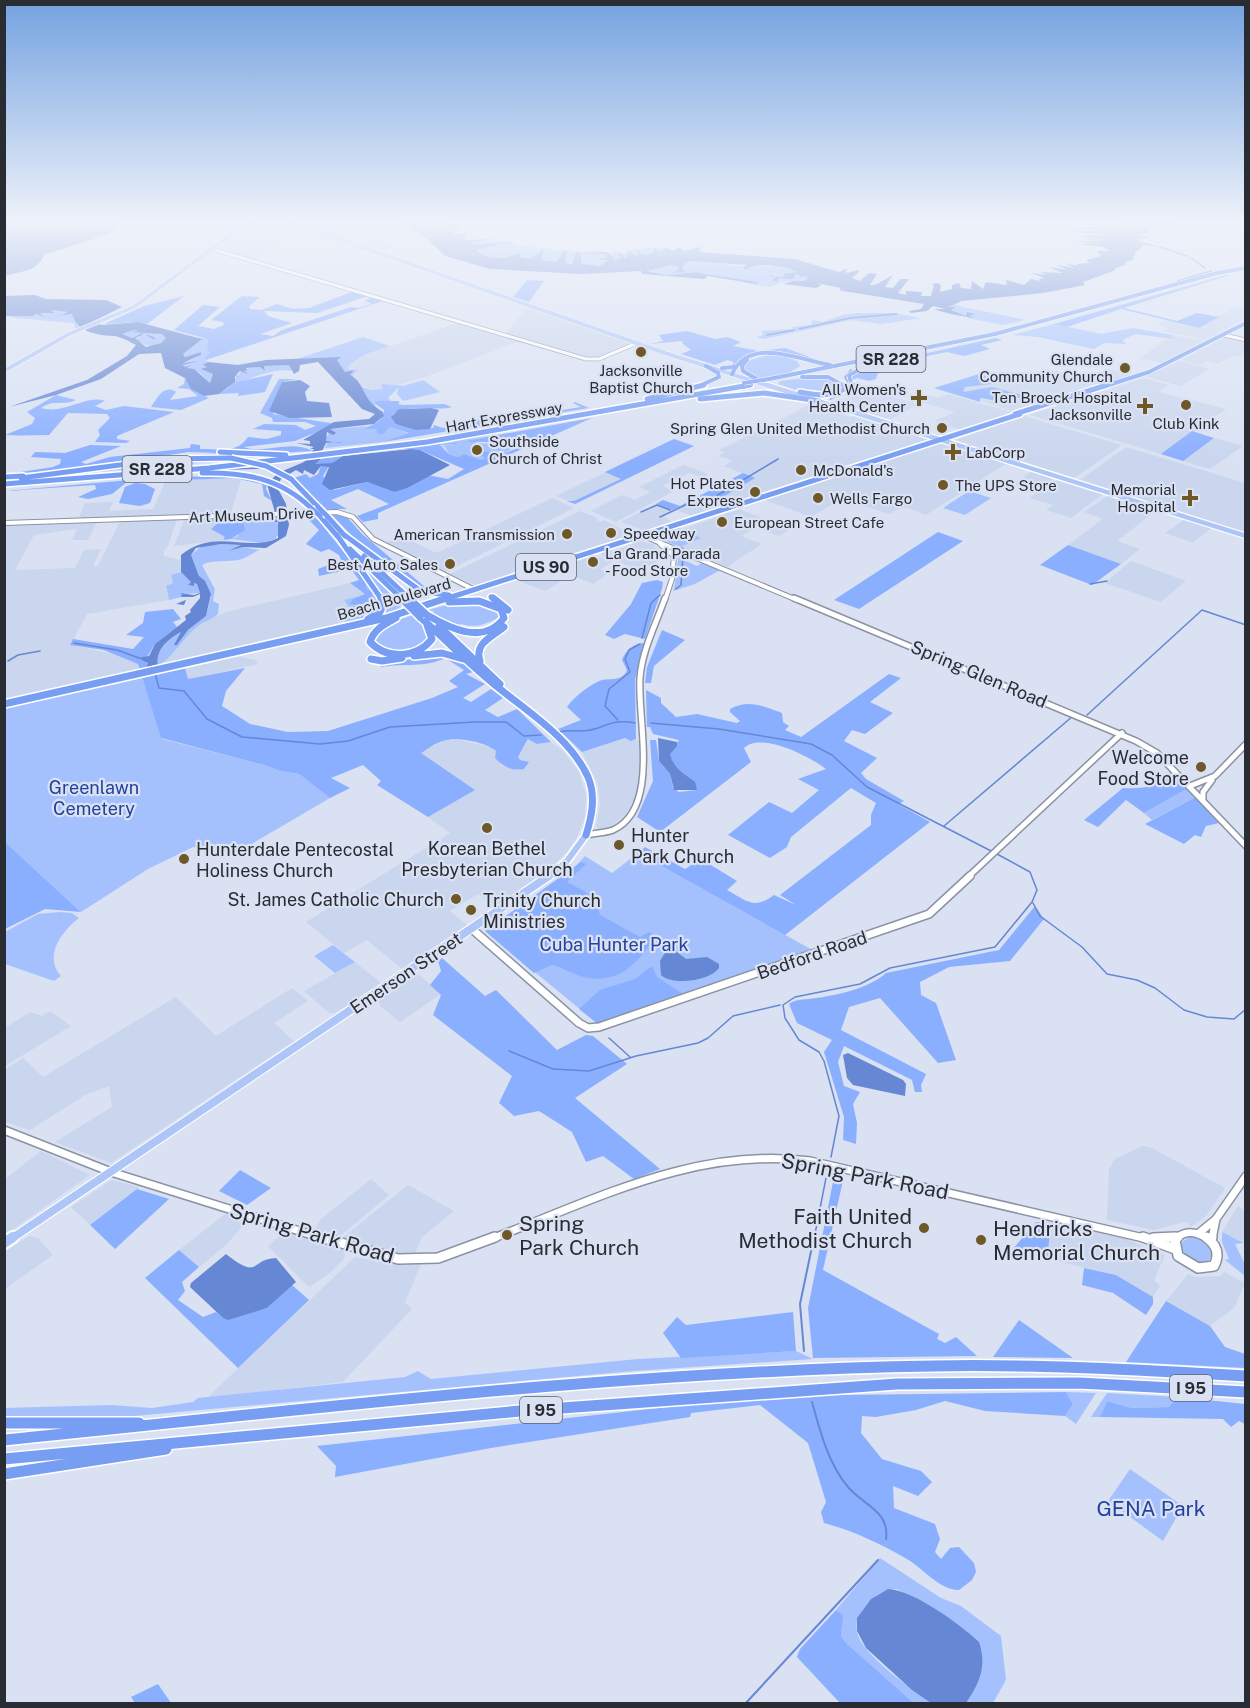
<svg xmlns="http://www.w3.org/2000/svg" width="1250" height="1708" font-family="'Public Sans',sans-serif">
<rect width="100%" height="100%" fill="#d9e1f3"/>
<path fill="#cad6ee" d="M264,222L290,224L277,230L261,229L270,232L283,231L293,225L337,240L328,242L300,235L286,238L258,261L219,249L246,230Z
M297,222H340L347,225L343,230L392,245L385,253Z
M527,307L631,344L592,360L506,334Z
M1235,307L1245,310V319L1206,340L1162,331L1169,328L1157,325L1166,320L1199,328Z
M457,323L519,341L428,376L378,391L358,384L356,378L351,377L357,371L347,366L359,357Z
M1172,335L1204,341L1161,363L1140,358L1167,339L1180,340L1172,338Z
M1225,337L1245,341V354L1228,358L1218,364L1206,361L1199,365L1182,360Z
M1180,361L1210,369L1180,386L1145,376Z
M1109,369L1132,375L1015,412L977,399L1003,402L1024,394L962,392L965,387L986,381L988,377L979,374L990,371L1021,379L1053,370L1085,379Z
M1143,378L1169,385L1159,392L1226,409L1161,454L1030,415Z
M861,391L886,395L918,404L890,420L839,402Z
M917,393L939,398L948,394L1014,413L962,430L934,421L955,412L907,398Z
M809,405L851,417L855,415L928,440L692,516L677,510L709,500L714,502V499L721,498L754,478L724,466L733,461L719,456L725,452L719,450Z
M1024,416L1121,445H1122L1074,478L956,440Z
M1214,438L1243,446L1210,469L1182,461Z
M674,439L694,446L575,504L556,496Z
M944,442L1007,463L926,515L903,506L890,514L841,499L811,517L765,500Z
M1126,447L1245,483V532L1080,480Z
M683,465L708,474L702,477L689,473L662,486L674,491L616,522L591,511L622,495L635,500L650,492L639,487Z
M1032,471L1054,478L1035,491L1013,484Z
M234,478L241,480L231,513L78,520L85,503L113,502L109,511L153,509L166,480Z
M1059,479L1101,492L1103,494L1071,518L1046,510L1053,505L1029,498Z
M1109,495L1157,510L1117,541L1140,549L1121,564L1068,545L1103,519L1084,512Z
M552,498L574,508L445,572L386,543L400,536L437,553Z
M656,504L674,511L663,516L673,523L646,531L621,522Z
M739,509L790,529L779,536L756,528L741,536L762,544L727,567L659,538Z
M580,511L598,518L596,520L600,522L604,520L634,536L478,586L450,574Z
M206,517L207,522L218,523L225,537L223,540L174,546L185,518Z
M177,519L168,546L164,551V556L180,560L181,571L172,575L173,583L166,586L169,600L87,614L70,645L119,655L138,664L140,669L5,699L4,525L97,522L88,540H72L77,529L34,535L15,570L75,568L84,550L101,549L93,566H98L120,521Z
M1185,519L1211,528L1193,543L1165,533Z
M640,541L657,545L653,546L663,553L661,557L664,558L639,570L601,555L602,552L617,550Z
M594,555L612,562L601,569L609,573L593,584L554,568Z
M1131,561L1186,581L1161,602L1105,583Z
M548,570L568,577L545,591L519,581Z
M350,583L365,594L375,609L350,621L326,628L162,664L199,624L226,612Z
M237,656L256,660L258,664L188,679L185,667Z
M626,738L640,741L638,794L625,815L609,828L600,830L596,827L600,804L598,785L582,752Z
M529,739L537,744L551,742L563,751L579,772L586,795L585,817L577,837L567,852L551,867L496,906L478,894L450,911L467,925L402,969L367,940L344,953L306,922L450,833L428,817L474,790L420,753L445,740H459L491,747L496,751L495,758L502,766L517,770L528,762L519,760L518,757Z
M355,962L381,983L335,1013H329L304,991Z
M418,974L441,994L400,1022L380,1006L379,1001Z
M292,988L308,1001L274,1023L294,1041L111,1163L55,1142L112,1107L109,1086L85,1095L30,1130L5,1122V1070L23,1058L43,1077L176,997L216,1036Z
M50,1011L71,1026L5,1066V1028L30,1012L42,1016Z
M1143,1146L1152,1148L1225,1188L1207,1215L1190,1227L1189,1223L1184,1222L1154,1230L1107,1220L1109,1169L1115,1159Z
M41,1151L90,1175L5,1235V1179Z
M371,1179L389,1195L338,1238L314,1230L321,1219Z
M112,1180L140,1187L90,1225L71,1207Z
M408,1185L454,1211L422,1237L414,1256L394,1254L341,1239Z
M1238,1206L1245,1211V1243L1222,1232Z
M225,1214L248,1220L226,1245L199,1267L179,1250Z
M1051,1221L1119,1236L1165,1255L1154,1280L1160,1286L1153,1297L1116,1275L1047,1259Z
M285,1231L340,1248L345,1253L344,1259L330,1273L309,1287L268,1246Z
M29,1236L38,1238L53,1255L5,1289V1252Z
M355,1257L398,1265L421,1264L405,1303L412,1309L343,1382L207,1398Z
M1224,1272L1245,1283L1234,1308L1210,1326L1166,1301L1188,1274L1195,1277L1221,1276Z"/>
<path fill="#a4c1fe" d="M477,240L510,241L518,246L582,252L597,250L613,254L615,251L624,254C628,248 661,247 671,248L645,255L640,251L638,257L627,251L629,256L625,259L617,253L622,257L613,262V257L605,252L603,253L609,260C599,266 592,268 580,264L576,252L575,259L569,264L565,263L562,251L556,262L540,260V249L530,259L518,257L520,255L517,254C506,261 485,259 476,250L510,243L475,244L471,242Z
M694,261L752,267L779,266L798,272L785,277L773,275L778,281L779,277L791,278L795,274L801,277L809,276L806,281H786L769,287L740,282H757L705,274L666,275L647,270Z
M954,304L963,307L1026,320L1003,325L967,318L971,314L967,312L966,316L951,310L954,307L948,308Z
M49,310L69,312L66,315L72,314L82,328L76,330L74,323L5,317L36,314L43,316L40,313Z
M857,313H894L921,318L882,324L851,320L764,339L756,337L763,335L762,331L793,329L792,327L811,325L813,320L823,322L842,315Z
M1054,324L1101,334L1133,328L1172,335V338L1181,340L1135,334L1123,340L1126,344L1104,343L1094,349L1038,337L1012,335Z
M134,330L165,334L166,338C155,349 146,347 135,339L142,335L150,336L142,333L132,338L121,334Z
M196,337L208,339L207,349L210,353L205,359L208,362L205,366H228L217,373L210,372L213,374L210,383L200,373L181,365L198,357L201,352L185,357L183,354L201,339Z
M363,337L390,346L364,355L350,364L348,369L358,370L351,377L350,374L354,370L345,372L336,359L294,360Z
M768,355H782L797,361L800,366L789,373L760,379L744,370L747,361Z
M289,365L292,366L291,371C276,367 243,380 229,388V386L243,369L260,367L265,371L264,366Z
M815,377L836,379L844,387C823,399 801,392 778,384L780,381Z
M423,380L440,392L403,401L397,394L399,387L388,398L391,401L375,402V406L383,412L370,404L358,386L372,390L383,389L381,385L383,384L403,386Z
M370,426L366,428L378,429L382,435L389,426L410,434L383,442L325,448L328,442L325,440L331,429Z
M505,432L470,440C483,449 511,437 523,443L499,456L478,454L487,458L481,460L466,454L457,457L449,454L445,447L440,446L456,444L458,442L426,444Z
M220,453L267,457L52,476L150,462L241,458L242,457H166Z
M969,491L991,498L965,515L943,508Z
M275,515L280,532L275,539L263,543L231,539L238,536L242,516Z
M679,528L701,538L680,547L658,538L659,534Z
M220,544L241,545L228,551L243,547L259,550C252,553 248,557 242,559C229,563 212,559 202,565L215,589L213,601L219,604L218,614C212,620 204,621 198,626C183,638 173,657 158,666C155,650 168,639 181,632L177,645L188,630L206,616L211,597L199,576L191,555L202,546Z
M680,554L690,556L686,561L697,566L703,562L722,569L695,584L673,591C677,580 676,562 680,554Z
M358,562L402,604L399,608L406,609L378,617L385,607Z
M181,572L191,582L188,585L194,586L193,583L197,584L200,593L183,594L181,597L186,596L169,600L166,586L173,583L171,575Z
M365,578L381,603V608L364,618L344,622L345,619L356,616L344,600L364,595L353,599L351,604L360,608L372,607L377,599L371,597L373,594L367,589Z
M463,601L496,607L502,616C487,623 479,629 461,624L455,628L432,614L434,611L428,610Z
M413,615L426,627L429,639C410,656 394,654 373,643L376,633L396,621Z
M142,677L162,739L264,765L280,771L299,774L330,798L238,852L193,847L148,869L81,912L5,842L4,709Z
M1187,789L1196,797L1152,820L1144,813Z
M638,853L814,951L598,1024L485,931L570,872L585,856L612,873Z
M60,912L72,913L79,918C62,931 43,956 61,976L54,981L5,964V932L38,914Z
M333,945L355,962L335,973L314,956Z
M1222,1232L1244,1243L1235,1244L1245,1264V1276L1225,1260L1229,1259L1222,1242Z
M1189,1237C1201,1237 1210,1243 1212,1255L1208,1262L1199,1264L1183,1255L1181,1243Z
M796,1351L813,1359L634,1371L112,1418L5,1419L4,1408L112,1405L152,1408L193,1402L198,1398L405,1377L418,1371L431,1379L638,1359Z
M1066,1392L1096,1393L1076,1424L1065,1416L1073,1404Z
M1107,1393L1177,1397L1169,1407L1132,1408L1107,1401L1100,1417H1091Z
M1130,1469L1183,1506L1163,1541L1108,1501Z
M880,1558L941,1598L961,1606L1001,1636L1006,1680L993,1703H965L967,1631L897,1589C884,1589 873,1596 866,1606C860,1614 855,1620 857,1631C860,1654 914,1691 933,1703H914L846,1643L841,1636L842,1615L836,1610Z"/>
<path fill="#8bafff" d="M1226,275H1230L1124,308L1177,321L1197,313L1219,317L1199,328L1121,309L1067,327L1054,324Z
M527,280L544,281L529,302L513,297Z
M354,291L368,296L317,313L264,311L268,316L292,323L260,334L273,336L282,330L351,307L358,308L372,304L365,301L372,297L383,301L206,360L204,358L210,353L207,349L208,339L174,330L203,305L220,307L198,326L214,329L224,325L223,322L211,320L242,296L260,297L249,306L250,309L261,310L277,304L293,309L309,308Z
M184,296L147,324L136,322L104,324L144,306Z
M687,331L715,339L727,337L741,342L733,346L759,351L785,348L818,360C792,354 755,345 734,366H731L734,362L727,360L715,365L681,354L691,350L683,344L682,341L650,344L663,341L659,335Z
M996,338L1002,340L981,345L990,349L964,356L947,352L867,368L878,373L876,379L869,381L857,378L852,380L853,374L873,365Z
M273,374L265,392L238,396L239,393L219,394L237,382Z
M979,374L988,377L986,381L992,384L965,387L963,392L992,387L1026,396L1003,402L980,398V402L934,388Z
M185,378L196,392L209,398L181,410L151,407C157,398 164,384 176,392L170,400L198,396L189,389L177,388L184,384Z
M279,379H296L282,382L273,414L336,424L295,441L244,447C265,455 288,439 313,451L256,454L188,452L90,468L8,474L53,467L60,464L61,459L31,457L35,452L65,453L90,445L121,446L81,462L86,464L110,457L190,448L191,444L200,445V449C219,449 237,454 248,437L267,439L281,435V431L253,429L264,424L296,425L305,430L316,426L305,422H273L272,418L260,413Z
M56,395L76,400C63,406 54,399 41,408C65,415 86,394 105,401L95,406L106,410L124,406L174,412L117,436V439L130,441L126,443L95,442L100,435L98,430L110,418L107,414L68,413L49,435C34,435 20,436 5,435L32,424L35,418L27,412Z
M377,401H398L400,402L398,404L403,405L444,404L452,407C435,412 408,402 392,415L416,430L433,428L434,425L443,428L517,411H530L528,414L532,415L581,407L573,403L575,402L589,408L383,442L409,433L390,427L382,435L376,432L378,429H365C374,423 384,422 384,410L374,403Z
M592,418L378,513V519L363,522L357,516L389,504L358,489L331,500L347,509H326L294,478L306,474L310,478L318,474L321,466H329L323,476L334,490L367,482L394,492L428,475L448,479L464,469L420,450L404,449L343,456L332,463L313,465L325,456L458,442L456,444L440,445L449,454L457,457L465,454L481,460L486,458L477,454L485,451L499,456L519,447L522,442C517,440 478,443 467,442L470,440Z
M1192,431L1214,438L1183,461L1161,454Z
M674,439L694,446L575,504L567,501H574L621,479L605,472Z
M743,473L755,478L721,498L714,499L717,501L709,500L691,507L685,505L672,510L656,504L663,500L680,506Z
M240,476L267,484L266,489L272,501L264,496L262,484L234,478L127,482L112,494L88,499L78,497L96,489L95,485L5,491L164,477Z
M135,483L145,484L155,489L150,503L140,506L119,503L125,487Z
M313,514L365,578L367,589L373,593L371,598L379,600C374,608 364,612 356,610L360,606L350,604L353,599L365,594L350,583L359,580L351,569L319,576L318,569L341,560L339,555L329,549L321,552L306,544L319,530L305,516Z
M331,514L347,517L362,534L424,586H431L442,594C401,586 359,544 331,514Z
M242,516L245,530L231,539L223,540L225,537L211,529L218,523L206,520V517Z
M938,532L963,541L859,609L834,600Z
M1068,545L1121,564L1092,585L1040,565Z
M657,580L663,582L662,589L645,639L625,634L614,639L605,635L631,604L642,583Z
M173,609L181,619L173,622L177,627L155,644L145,660L149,665L146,669H140L138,664L104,650L70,645L73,639L133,649L144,637L126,635L143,623L145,612Z
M662,630L685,640L654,666L651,683H645L647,667Z
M646,643L635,679L636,739L631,741L625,738L582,752L558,729L581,720L567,707C573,698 587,687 597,682C608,676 621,684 627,670L622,660C626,649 634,643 646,643Z
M442,654L462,661L473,672L466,674L485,684L463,698L471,702L491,689L503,698L485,710L498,717L517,709L551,742L537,744L528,739L518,757L520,760L529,762L524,769C512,771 503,767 495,758L496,751C486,742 456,736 443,741C435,743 428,749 421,753L475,790L428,817L377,785L381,781L363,765L331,778L350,788L330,798L299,774L280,771L264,765L161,738L142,677L185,668L188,679L245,668L226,691L222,706L250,724L288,732L328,731L432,698L458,687L449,681L464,670L445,658C426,668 403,663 381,667L382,664Z
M889,674L901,678L870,702L893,713L865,734L852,730L844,741L877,758L861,773L866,779L904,801L898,804L930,822L785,935L638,853L645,847L685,869L701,859L737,881L727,890C747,901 754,910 774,895L796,905L780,895L871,825V815L876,803L851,788L791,837L787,847L770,858L728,835L769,802L792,813L819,790L798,779L826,769C811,757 761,731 744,748L751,762L660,832L637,817L653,781L650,740H656L659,761L670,774L673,788L679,792L697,790C691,775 674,771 669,754L679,740L653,734L650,727H647L646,690L661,698V703L676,717L697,714L737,723L740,721L730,712V709C748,699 763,706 782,713L783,722L789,726L785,730L801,737Z
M1170,772L1187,789L1144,813L1126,800L1098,827L1084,820L1123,788C1143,789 1156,788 1170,772Z
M1196,797L1219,823L1206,826L1201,837L1195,835L1184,844L1145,824Z
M4,842H5L81,912L45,909L5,929Z
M581,862L586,864L567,882C584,891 596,895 600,915L640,937L649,932L655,936C640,961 621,983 588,978C576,976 564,968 552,965L534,973L485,931Z
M1035,906L1044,919L1010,961L949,967L920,982L921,995L936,1003L956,1060L938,1063L880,998L849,1007L841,1030L926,1074L921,1085L922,1092H915L912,1080L844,1046L838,1062L844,1086L860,1092L853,1104L857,1123L856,1144L843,1140L844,1117L824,1052L832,1040L797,1023L789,1004C798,998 806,1000 816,998C838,995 870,988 886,973L999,950Z
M442,958L485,996L496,990L557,1050L586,1035L593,1036L627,1064L575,1098L660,1169L634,1179L603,1156L586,1162L572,1132L539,1111L514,1116L499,1103L512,1076L433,1015L441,995L430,985L441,971L438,961Z
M652,966L657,977L683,994L598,1024L579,1009L600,990L635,979Z
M240,1170L271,1188L247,1205L219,1191Z
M844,1176L823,1270L939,1334L937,1339L945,1343L956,1337L977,1356L813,1358L808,1308L834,1177Z
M137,1189L169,1199L115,1249L90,1225Z
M1036,1222L1051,1223L1047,1259L1012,1250Z
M179,1250L199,1267L182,1282L185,1291L178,1300L203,1317L216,1312L223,1318L267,1308L292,1285L309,1300L238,1368L145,1278Z
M1084,1268L1116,1275L1153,1297V1304L1146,1315L1113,1293L1082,1285Z
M1166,1301L1210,1326L1225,1347L1245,1354V1368L1126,1362Z
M793,1312L796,1351L681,1358L663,1333L677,1317L686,1325Z
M1019,1320L1073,1358L993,1357Z
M1066,1392L1073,1404L1065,1416L985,1411L945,1401L916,1410L876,1417L862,1416L861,1433L882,1459L921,1471L932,1482L918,1496L893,1486L894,1508L935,1524L940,1539L935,1552L941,1559L950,1548L959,1547L974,1563L976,1572L972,1580L959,1590C939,1590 924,1569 907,1559C881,1544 854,1531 824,1523L821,1512L826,1502L808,1443L760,1405L691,1413L690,1417L491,1448L335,1477L336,1466L317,1446L767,1396Z
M1177,1397L1245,1404V1424L1239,1421L1231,1427L1223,1419L1100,1417L1107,1401L1132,1408L1169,1407Z
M836,1610L843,1615L841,1636L846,1643L914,1703H840L797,1657L800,1649Z
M158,1684L171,1703H135L131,1697Z"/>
<path fill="#6687d4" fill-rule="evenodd" d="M5,222H124L108,234L44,255C38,272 20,271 5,276Z
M404,222L456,224L462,228L450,231L455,234H470L460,236L466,237L464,240L495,239L471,242L475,244L512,242L476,250C485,259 506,261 517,253L521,255L519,257L530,259L544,248L541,260L556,262L564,250L567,252L565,263L572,264L576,252L581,253V264L599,266L609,260L596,259L607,258L605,254L583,253L607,252L612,257L614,255L613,261L620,258L618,252L622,253L625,259L629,251L638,257V251L645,255L654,252V248L659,252L666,248L674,251L680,247L683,251L701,247L699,252L795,259L839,272L848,268L845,272L848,273L857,270L860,271L852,278L860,281L869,273L877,274L870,285H875L893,275L885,287L893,288L900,279H909L898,293L906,295V291L922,292L921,296H931L934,285L932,284L938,283L941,285L940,292L952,289V285L959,283L961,288L971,289L972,281L983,289L986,282L1007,285L1006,280L1024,285L1031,279L1041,281L1039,279L1044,278L1032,273L1047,275L1040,272L1063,273L1049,267L1068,270L1056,265L1075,268L1063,263L1078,266L1076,264L1090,263L1086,260L1101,256L1097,251H1109L1104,247L1077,244L1091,243L1077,241H1102L1073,238L1104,240L1074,236L1107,235L1069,231H1111L1069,228L1114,227L1075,224L1119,226L1123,223L1100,222H1167L1176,226L1162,224L1155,227L1188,234L1152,228L1149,230L1150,232L1142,234L1147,238L1136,240L1160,247L1144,245L1135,253L1133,260L1124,263L1127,264L1114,269L1116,270L1083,282L1085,285L1043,293L962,301L948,307H956L951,310L966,316L967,312L975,314L969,316L975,318C958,316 945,313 934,309H945L933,306L927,311L911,313L909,311L921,309L924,304L843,291L839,290L841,288L817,283L822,285L816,288L783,284L792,281H806L808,276L801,277L796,274L793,279L779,278L777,282L772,280L776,277L762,275C771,275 780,278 786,276L783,274L797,272C782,264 755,263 745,270L743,267L748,265L689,261L681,268L686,272L672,273L677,271L679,267L670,265L647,271L666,275L700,272L698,273L758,282L756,284L708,276L704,279L642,274L641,271L582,274L490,269L445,256L426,238L406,226L396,228Z
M35,295L46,299L106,300L122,307L92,322L102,325L138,322L202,339L183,354L185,357L201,352V355L183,363L199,361L182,365L186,367L191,365L187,368L194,369L210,383L213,374L201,369L207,367L203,365L208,362L238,365L266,360L341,357L337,360L345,372L354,370L350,375C366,383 361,400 383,412L384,416L374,424L330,429L336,433L333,435L327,432L326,441L339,443L346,441C338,444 333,441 326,443L319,457L321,459L315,464L332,463L343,456L411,449L420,450L450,465L407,488L394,492L367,482L330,490L322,484L329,467L321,466L314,475L304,470L303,474L296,470L281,479L277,487L286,504L289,525L286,536L266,548L243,547L228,551L241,545L221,544L196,548L191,555L199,576L205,581L211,594L206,616L188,630L177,645H174L181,632C168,639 155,650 158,666L146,669L148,663L138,658L149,656L155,644L186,620L185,616L191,612L190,610L200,598V594L186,600L184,605L176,604L193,597H181L182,594L179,593L194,595L200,593L197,584L194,583V586L188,585L191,582L181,572V555C215,527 248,553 278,538V522H270L268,521L277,520L267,484L278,473L304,462L314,449H310L314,447L296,443L310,444V441L303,440L334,422L369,419L375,414L362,409L318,362L300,365L299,371L294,374L289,365L264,366L265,371L260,367L246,368L247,371L243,370L248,374L240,371L236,375L239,377L235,376V382L219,394L204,396L191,389L185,378L165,368L161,353L139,354L101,379L56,395L9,407L87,380L127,356L136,345C130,342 122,337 114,336C95,335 78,332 72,314L50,317L60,316L68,312L51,310L54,313H40L45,317L36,314L33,316H5L4,296ZM134,330L139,331L131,332L162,334L166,338L161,343L146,347L135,338L144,334L155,340L154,337L142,333L132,338L122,334Z
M300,380L310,386L305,392L307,401L329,403L332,417L290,418L269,411L282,382Z
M431,408L439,410L430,429L416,430L396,424L391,417L399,409Z
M658,738L677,742V746L670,754C673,768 685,774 695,782L697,790H674L670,774L659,761Z
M669,946L686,959L707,957L719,964V968C710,981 672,986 661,975L660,961Z
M848,1053L903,1080L906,1084L905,1096L853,1085L847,1078L843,1055Z
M226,1254C260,1281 250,1259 276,1258L296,1282L267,1308L228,1320L223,1318L190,1287L191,1283Z
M888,1589C913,1590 960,1624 979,1642C987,1667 980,1682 966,1703H931L912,1690L866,1648L857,1631V1618L871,1599Z"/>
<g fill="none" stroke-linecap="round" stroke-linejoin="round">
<path stroke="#6687d4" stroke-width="1.5" d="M1160,247L1187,256
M1191,258L1205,268
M1178,281L1211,271
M799,329L850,318L897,314
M767,335L794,330
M830,399L848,391L850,386L845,377L851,370
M816,403L832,409
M227,469L262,468
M641,512L657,505L670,510
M660,517L692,502L713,498L778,459
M1090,584L1107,581
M676,589L681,585L683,557
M642,638L651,603L660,595
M74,643L117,650L139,658
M8,661L18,655L40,651
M155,673L159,688L184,691L207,719L242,737L320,744L348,741L390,727L475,722H506L524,736L541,735
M1087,715L1202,610L1246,625
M618,720L605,706L609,689L630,672L625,659L629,650L640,644
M651,723L719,729L811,744L832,755L867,787L993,852
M559,732C568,730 574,731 583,731C604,730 608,718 635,723
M944,826L1073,716
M1033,903L1040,916L1082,947L1107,974L1137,980L1155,988L1184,1010L1207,1017L1234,1019L1246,1009
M609,1038L630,1057
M509,1051L553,1069L589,1071L636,1056L698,1043L708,1038L733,1016L780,1005
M831,1157L839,1116L824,1061L819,1052L799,1040L785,1018L783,1005L795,997L860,984L890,968L995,947L1032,902L1037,890L1030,872L997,854
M814,1239L826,1178"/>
<path stroke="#6687d4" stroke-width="2" d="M804,1351L800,1304L814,1237
M812,1402C820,1431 828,1463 848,1487C863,1505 890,1511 886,1539
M745,1704L878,1560"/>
<g stroke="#8b93a3" stroke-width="4.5">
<path id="secondary-far4" d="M212,249L586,359H599L637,343
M1224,335L1246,340"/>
</g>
<g stroke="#8b93a3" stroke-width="6">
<path id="secondary-far3" d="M4,523L337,512L353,517L373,539L475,590
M644,536L797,600
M660,544L674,556
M665,600L672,579L674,556L681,550"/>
</g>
<g stroke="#8b93a3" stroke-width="8">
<path id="secondary-far2" d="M794,598L1136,741L1157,753L1246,846
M1190,786L1215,776L1246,744
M1203,799V792L1212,780
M586,835C594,833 606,833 613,830C661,808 637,719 640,678C642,650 656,624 665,598
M968,877L1122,733"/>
</g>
<g stroke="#8b93a3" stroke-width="10">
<path id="secondary-far1" d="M472,929L579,1023L588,1028L599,1027L929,914L970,876
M4,1130L111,1172L325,1239
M1199,1233L1216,1219L1246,1176
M1153,1238L1177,1237
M491,1239C595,1200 696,1146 810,1161L1148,1239
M1176,1239C1186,1229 1197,1232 1208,1239
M1212,1239L1216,1219"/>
</g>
<g stroke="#8b93a3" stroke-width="12">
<path id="secondary" d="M320,1237L398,1259L438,1258L495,1237
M1143,1237L1175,1249
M1178,1237L1175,1240L1178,1256L1198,1268L1214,1266C1220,1254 1217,1245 1206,1237
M1153,1238L1175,1237
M1211,1241L1212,1237"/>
</g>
<g stroke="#fff" stroke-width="5">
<path id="primary-far4" d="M290,222L665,353L772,387
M4,371L69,334L134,307L236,231L257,222"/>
</g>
<g stroke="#fff" stroke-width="7">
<path id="primary-far3" d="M767,385L1246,536"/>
</g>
<g stroke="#fff" stroke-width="9">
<path id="primary-far2" d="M548,877L567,861L586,835"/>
</g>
<g stroke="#fff" stroke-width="10">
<path id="primary-far1" d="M11,1239L549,876"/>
</g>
<g stroke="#fff" stroke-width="14">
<path id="primary" d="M4,1243L13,1237"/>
</g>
<g stroke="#fff" stroke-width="5">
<path id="highway-far3" d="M747,360L742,366L743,371L757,379
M722,368L735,367
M732,374C749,336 798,359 830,365
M802,377H828L846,387
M769,379L995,334L1217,273L1246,268
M697,387L719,377L718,373L706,366
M742,387L751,385
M856,387L851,383L849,375L871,364
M1102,387L1149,372L1246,323"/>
</g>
<g stroke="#fff" stroke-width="8">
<path id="highway-far2" d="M854,385L859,389
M800,392C816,395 832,398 846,388L845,385
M647,399L704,385
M700,399L764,393L819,401
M1015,414L1107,385
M220,452L286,455
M202,473C244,472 280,478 311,508
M4,477L23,476
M21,478L165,459L231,458
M291,479L318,507
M4,484L209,468L427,442L750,385
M320,516L339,538
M327,516L345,536
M343,534L422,592L449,595
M337,535L382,600
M350,549L403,600
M364,556L411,600
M491,597L495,600
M442,600L1020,414"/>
</g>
<g stroke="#fff" stroke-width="10">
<path id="highway-far1" d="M401,598L407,604
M409,598L413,602
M493,598L508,610
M427,615C451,629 484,645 504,618L501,609L479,601L449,602
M420,617C443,637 464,659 488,679C521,708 569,735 588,777C596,796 592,816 586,835
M396,618C385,624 374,629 370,642C387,660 417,658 432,639L427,625
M368,619L380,612L384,603L381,598
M439,626L500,684
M414,656L442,653L463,659
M371,659L382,661L402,658
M480,661C474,643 492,637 504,627
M4,704L386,618L447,598"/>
</g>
<g stroke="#fff" stroke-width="14">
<path id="highway" d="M4,1423H139
M4,1440C313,1409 622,1371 933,1366C1038,1364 1142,1370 1246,1376
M4,1459L520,1411L897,1384L1079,1383L1246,1392
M4,1474L166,1449"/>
</g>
<use href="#secondary-far4" stroke="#fff" stroke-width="3"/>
<use href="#secondary-far3" stroke="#fff" stroke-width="4"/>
<use href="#secondary-far2" stroke="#fff" stroke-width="5"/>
<use href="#secondary-far1" stroke="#fff" stroke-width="7"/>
<use href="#secondary" stroke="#fff" stroke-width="9"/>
<use href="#primary-far4" stroke="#aec5f8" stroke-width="4"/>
<use href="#primary-far3" stroke="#aec5f8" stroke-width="4.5"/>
<use href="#primary-far2" stroke="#aec5f8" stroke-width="6"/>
<use href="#primary-far1" stroke="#aec5f8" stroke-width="8"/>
<use href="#primary" stroke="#aec5f8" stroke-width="10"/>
<use href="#highway-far3" stroke="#789ef4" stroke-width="4"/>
<use href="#highway-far2" stroke="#789ef4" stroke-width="5"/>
<use href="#highway-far1" stroke="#789ef4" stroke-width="7"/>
<use href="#highway" stroke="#789ef4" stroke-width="11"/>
<g stroke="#fff" stroke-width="5" stroke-linecap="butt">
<path id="highway-bridge-far2" d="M744,383L769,379"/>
</g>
<g stroke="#fff" stroke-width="8" stroke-linecap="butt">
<path id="highway-bridge-far1" d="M231,458L266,466L291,479
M318,507L327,516
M311,508L320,516"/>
</g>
<g stroke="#fff" stroke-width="10" stroke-linecap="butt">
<path id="highway-bridge" d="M413,602L427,615
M407,604L420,617"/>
</g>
<use href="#highway-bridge-far2" stroke="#789ef4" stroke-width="4"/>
<use href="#highway-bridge-far1" stroke="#789ef4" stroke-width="5"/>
<use href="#highway-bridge" stroke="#789ef4" stroke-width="7"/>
</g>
<linearGradient id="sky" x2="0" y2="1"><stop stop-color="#74a2e0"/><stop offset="0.48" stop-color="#eef2fa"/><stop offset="1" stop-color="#eef2fa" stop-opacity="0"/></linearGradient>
<rect width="1250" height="461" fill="url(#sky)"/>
<g fill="#6e5828" stroke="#d9e1f3" stroke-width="2">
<circle cx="641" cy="352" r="6"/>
<circle cx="1125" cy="368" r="6"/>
<path d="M916 389h6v6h6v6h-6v6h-6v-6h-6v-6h6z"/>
<circle cx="1186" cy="405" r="6"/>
<path d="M1142 397h6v6h6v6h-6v6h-6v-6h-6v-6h6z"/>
<circle cx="942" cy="428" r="6"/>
<circle cx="477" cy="450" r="6"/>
<path d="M950 443h6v6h6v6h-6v6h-6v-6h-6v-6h6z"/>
<circle cx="801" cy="470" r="6"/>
<circle cx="943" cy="485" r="6"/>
<circle cx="755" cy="492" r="6"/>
<circle cx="818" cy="498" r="6"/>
<path d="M1187 489h6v6h6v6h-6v6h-6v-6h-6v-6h6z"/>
<circle cx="722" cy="522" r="6"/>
<circle cx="611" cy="533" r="6"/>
<circle cx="567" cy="534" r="6"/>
<circle cx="593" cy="562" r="6"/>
<circle cx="450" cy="564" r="6"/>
<circle cx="1201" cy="767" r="6"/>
<circle cx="487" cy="828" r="6"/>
<circle cx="619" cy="845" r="6"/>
<circle cx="184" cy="859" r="6"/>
<circle cx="456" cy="899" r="6"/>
<circle cx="471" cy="910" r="6"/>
<circle cx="924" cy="1228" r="6"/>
<circle cx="507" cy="1235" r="6"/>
<circle cx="981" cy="1240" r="6"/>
</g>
<g text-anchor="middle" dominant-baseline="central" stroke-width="4.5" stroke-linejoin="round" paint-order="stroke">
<g font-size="15" fill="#292c33" stroke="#d9e1f3" text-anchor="end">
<text x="1113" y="359">Glendale<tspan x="1113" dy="17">Community Church</tspan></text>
<text x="641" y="370" text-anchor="middle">Jacksonville<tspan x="641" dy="17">Baptist Church</tspan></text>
<text x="906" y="389">All Women's<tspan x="906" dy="17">Health Center</tspan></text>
<text x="1132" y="397">Ten Broeck Hospital<tspan x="1132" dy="17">Jacksonville</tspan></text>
<text x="1186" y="423" text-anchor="middle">Club Kink</text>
<text x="930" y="428">Spring Glen United Methodist Church</text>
<text x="489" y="441" text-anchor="start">Southside<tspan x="489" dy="17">Church of Christ</tspan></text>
<text x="966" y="452" text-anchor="start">LabCorp</text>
<text x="813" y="470" text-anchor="start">McDonald's</text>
<text x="743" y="483">Hot Plates<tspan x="743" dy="17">Express</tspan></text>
<text x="955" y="485" text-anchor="start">The UPS Store</text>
<text x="1176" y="489">Memorial<tspan x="1176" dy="17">Hospital</tspan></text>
<text x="830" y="498" text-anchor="start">Wells Fargo</text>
<text x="734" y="522" text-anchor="start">European Street Cafe</text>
<text x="623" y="533" text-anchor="start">Speedway</text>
<text x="555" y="534">American Transmission</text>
<text x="605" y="553" text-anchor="start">La Grand Parada<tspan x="605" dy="17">- Food Store</tspan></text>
<text x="438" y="564">Best Auto Sales</text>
</g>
<g font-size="15" fill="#292c33" stroke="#d9e1f3">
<text transform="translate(504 417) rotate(-10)">Hart Expressway</text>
<text transform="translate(251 515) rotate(-2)">Art Museum Drive</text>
<text transform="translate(394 599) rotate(-16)">Beach Boulevard</text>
</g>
<g fill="#d9e1f3" stroke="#5e626d" stroke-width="1.5">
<rect x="856.5" y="346" width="69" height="26" rx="4.5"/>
<rect x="122.5" y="456" width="69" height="26" rx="4.5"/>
<rect x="516" y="554" width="60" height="26" rx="4.5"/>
<rect x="1170" y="1375" width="42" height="26" rx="4.5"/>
<rect x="520" y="1397" width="42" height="26" rx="4.5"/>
</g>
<g font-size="16" font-weight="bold" fill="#292c33">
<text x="891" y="359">SR 228</text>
<text x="157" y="469">SR 228</text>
<text x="546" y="567">US 90</text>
<text x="1191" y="1388">I 95</text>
<text x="541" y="1410">I 95</text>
</g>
<g font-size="18" fill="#292c33" stroke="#d9e1f3">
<text transform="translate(979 674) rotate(23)">Spring Glen Road</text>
<text transform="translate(812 955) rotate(-19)">Bedford Road</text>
<text transform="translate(406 973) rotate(-34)">Emerson Street</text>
</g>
<g font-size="18" fill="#292c33" stroke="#d9e1f3" text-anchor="start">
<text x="1189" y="757" text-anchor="end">Welcome<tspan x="1189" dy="21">Food Store</tspan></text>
<text x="631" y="835">Hunter<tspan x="631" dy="21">Park Church</tspan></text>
<text x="487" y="848" text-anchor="middle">Korean Bethel<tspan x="487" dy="21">Presbyterian Church</tspan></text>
<text x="196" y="849">Hunterdale Pentecostal<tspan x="196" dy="21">Holiness Church</tspan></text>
<text x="444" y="899" text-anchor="end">St. James Catholic Church</text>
<text x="483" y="900">Trinity Church<tspan x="483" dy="21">Ministries</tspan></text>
</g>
<g font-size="18" fill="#22429d" stroke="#d9e1f3">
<text x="94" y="787">Greenlawn<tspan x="94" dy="21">Cemetery</tspan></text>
<text x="614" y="944">Cuba Hunter Park</text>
</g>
<g font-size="21" fill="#292c33" stroke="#d9e1f3">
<text transform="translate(865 1176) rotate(11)">Spring Park Road</text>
<text transform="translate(312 1233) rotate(16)">Spring Park Road</text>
</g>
<g font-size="21" fill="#292c33" stroke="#d9e1f3" text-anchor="start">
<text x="912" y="1216" text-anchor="end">Faith United<tspan x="912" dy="24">Methodist Church</tspan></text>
<text x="519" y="1223">Spring<tspan x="519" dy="24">Park Church</tspan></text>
<text x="993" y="1228">Hendricks<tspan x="993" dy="24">Memorial Church</tspan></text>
</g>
<g font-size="21" fill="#22429d" stroke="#d9e1f3">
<text x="1151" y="1508">GENA Park</text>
</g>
</g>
<rect width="1250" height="1708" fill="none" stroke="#292c33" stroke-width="12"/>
</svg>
